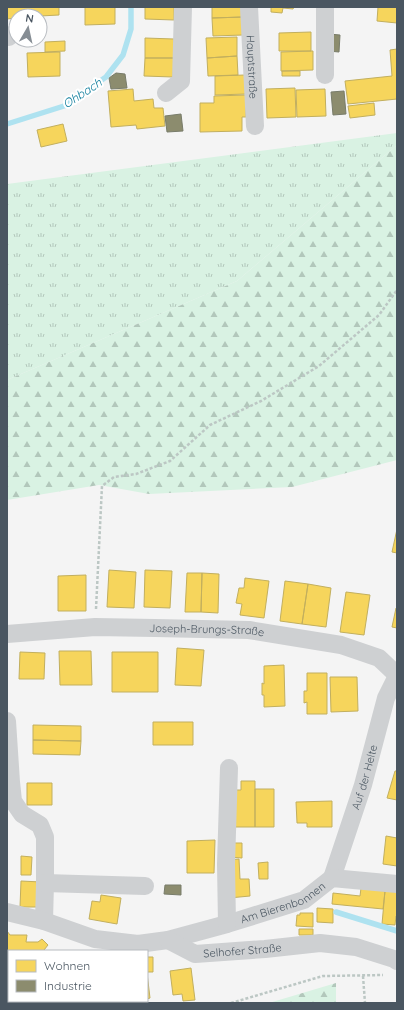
<svg xmlns="http://www.w3.org/2000/svg" width="404" height="1010" font-family="Quicksand,sans-serif">
<defs>
<pattern id="grass-tufts" width="24" height="20" patternUnits="userSpaceOnUse"><rect width="24" height="20" fill="#d9f2e3"/><path d="M3 7l-1-3M5 7V3M7 7l1-3M15 17l-1-3M17 17v-4M19 17l1-3" fill="none" stroke="#b2c7bb"/></pattern>
<pattern id="forest-firs" width="22" height="20" patternUnits="userSpaceOnUse"><rect width="22" height="20" fill="#d9f2e3"/><path d="M5 1l3.5 6h-7zM16 11l3.5 6h-7z" fill="#b2c7bb"/></pattern>
</defs>
<rect width="100%" height="100%" fill="#f4f4f4"/>
<path fill="url(#grass-tufts)" d="M397,133V145L237,281L7,380V184Z"/>
<path fill="url(#forest-firs)" d="M397,145V460L292,487L149,494L99,485L7,500V380L237,281Z
M336,983V1003H269Z"/>
<path fill="#f6d55c" stroke="#c2af5e" d="M7,7H59V15L40,16H16V18L7,19Z
M85,7H115V24L85,25Z
M145,7H174V20L145,19Z
M212,7H242L243,17L212,18Z
M271,7H294L293,9L283,8L282,13L271,12Z
M378,7H397V23L377,21Z
M243,17V35L213,36L212,18Z
M311,32V51H279V33Z
M237,37V56L207,58L206,38Z
M145,38L174,39V58H145Z
M65,41V51L45,52V42Z
M397,49V99L348,104L345,81L392,76L390,50Z
M313,51V70L281,71V52Z
M60,52V76L28,77L27,53Z
M237,56L238,75L208,76L207,58Z
M145,58H174L173,77L144,76Z
M282,71H300V76H282Z
M245,75L246,94L215,95V76Z
M295,88L296,117L267,118L266,89Z
M133,89L134,101L153,99L154,108H163L165,126L137,129L136,125L111,127L108,91Z
M325,89L326,116L297,117L296,90Z
M246,95V117H242V131L200,132V103H214V96Z
M374,103L375,115L350,118L348,106Z
M63,124L67,141L41,147L37,130Z
M397,529V553L392,552Z
M109,570L136,572L134,608L107,607Z
M145,570L172,571L170,608L144,607Z
M187,573H202L201,612H185Z
M202,573L219,574L218,613L201,612Z
M86,575V611H58V576Z
M245,578L269,581L264,618L240,615L242,604L236,603L239,588H244Z
M285,581L308,584L302,624L280,621Z
M308,584L331,588L326,627L302,624Z
M346,592L370,595L364,635L340,632Z
M396,608H397V628L392,627Z
M177,648L204,650L201,686L175,685Z
M59,651H91L92,685H60Z
M20,652L45,653L44,679H19Z
M112,652H158V692H112Z
M284,665L285,706L264,707V695H262V683L264,684V666Z
M307,673H327V714H307V702L304,703V691H307Z
M330,677H357L358,711L331,712Z
M153,722H193V745H153Z
M33,725L81,726V741L33,740Z
M33,740L81,741L80,755L33,754Z
M395,771H397V800L387,798Z
M241,781H255V827H231V790H241Z
M27,783H52V805H27Z
M255,789H274V827H255Z
M332,801V827H307V823H297L296,802Z
M386,836L397,838V866L383,864Z
M215,840L214,873H187V841Z
M230,843H242V858L229,857Z
M21,856L32,857L31,875H21Z
M239,859L240,879H249L250,896L229,898L227,860Z
M268,862V879H259L258,863Z
M21,881L41,882L40,907H20Z
M361,888L385,891L383,909L332,904L333,893L360,896Z
M385,891L397,892V916H396L395,925L382,924Z
M101,895L121,898L117,924L89,919L92,901L100,902Z
M317,908L333,909V923L317,922Z
M300,913H313V927L296,926L297,915H300Z
M299,929H313V935H299Z
M7,931L10,935H27L26,942H38L42,939L48,945L44,950V951H9V978H7Z
M147,957H153V972H147Z
M191,968L195,1000L183,1001L182,994L173,995L170,971Z
M147,973L150,998L147,999Z"/>
<path fill="#8c8c6e" stroke="#787c6a" d="M329,34L340,35L339,52L328,51Z
M116,73L125,74L127,88L111,89L109,78Z
M344,91L346,114L333,115L331,92Z
M181,114L183,131L167,132L165,116Z
M165,885H181V895L164,894Z"/>
<g fill="none" stroke-linecap="round" stroke-linejoin="round">
<path stroke="#aee2f0" stroke-width="5.5" d="M7,124L64,106L106,77L123,55L131,29V7
M336,912L397,931"/>
<path stroke="#bcc7c4" stroke-width="2.5" stroke-dasharray="3 2" stroke-linecap="butt" d="M96,609L102,486L114,477L136,474L170,461L210,425L261,401L319,366L379,315L397,290
M363,976L365,1003
M97,1001V1003
M231,1003L323,976L383,975"/>
<g stroke="#ced0d2" stroke-width="18">
<path id="s1" d="M249,7L255,126"/>
<path d="M7,35L9,37"/>
<path d="M325,75V7"/>
<path d="M166,93L181,81L183,7"/>
<path id="s2" d="M7,634L95,627L155,628L249,630L341,645L379,658L397,675"/>
<path d="M7,721L11,782L13,801L22,814L40,825L45,837V883L44,921"/>
<path id="s3" d="M332,878L363,785L386,698L397,676"/>
<path d="M45,883L145,886"/>
<path id="s4" d="M7,912L44,921L95,939L138,944L168,940L227,924L304,900L332,878L397,884"/>
<path d="M227,924L226,864L229,768"/>
<path id="s5" d="M168,940L195,954L265,949L320,943L356,947L394,959L397,961"/>
</g>
</g>
<g text-anchor="middle" dominant-baseline="central" stroke-width="4" stroke-linejoin="round" paint-order="stroke">
<g font-size="11" fill="#4a5661" stroke="#fff">
<text stroke="none"><textPath href="#s1" startOffset="60">Hauptstraße</textPath></text>
<text stroke="none"><textPath href="#s2" startOffset="200">Joseph-Brungs-Straße</textPath></text>
<text stroke="none"><textPath href="#s3" startOffset="106">Auf der Helte</textPath></text>
<text stroke="none"><textPath href="#s4" startOffset="287">Am Bierenbonnen</textPath></text>
<text stroke="none"><textPath href="#s5" startOffset="78">Selhofer Straße</textPath></text>
</g>
<g font-size="12" font-style="italic" fill="#0c7c9b" stroke="#fff">
<text transform="translate(82 93) rotate(-33)">Ohbach</text>
</g>
</g>
<rect width="404" height="1010" fill="none" stroke="#4a5661" stroke-width="16"/>
<rect x="8" y="950" width="140" height="52" fill="#ffffff" stroke="#b7bbc0"/>
<rect x="16" y="960" width="20" height="12" fill="#f6d55c" stroke="#b7bbc0"/>
<text x="44" y="970" font-size="12" fill="#4a5661">Wohnen</text>
<rect x="16" y="980" width="20" height="12" fill="#8c8c6e" stroke="#b7bbc0"/>
<text x="44" y="990" font-size="12" fill="#4a5661">Industrie</text>
<g transform="translate(28 28) rotate(9)"><circle r="19" fill="#ffffff" stroke="#b7bbc0"/>
<path d="M0-3L7 15L0 10L-7 15Z" fill="#868d94"/>
<text y="-6" font-size="11" font-weight="bold" text-anchor="middle" fill="#4a5661">N</text>
</g>
</svg>
